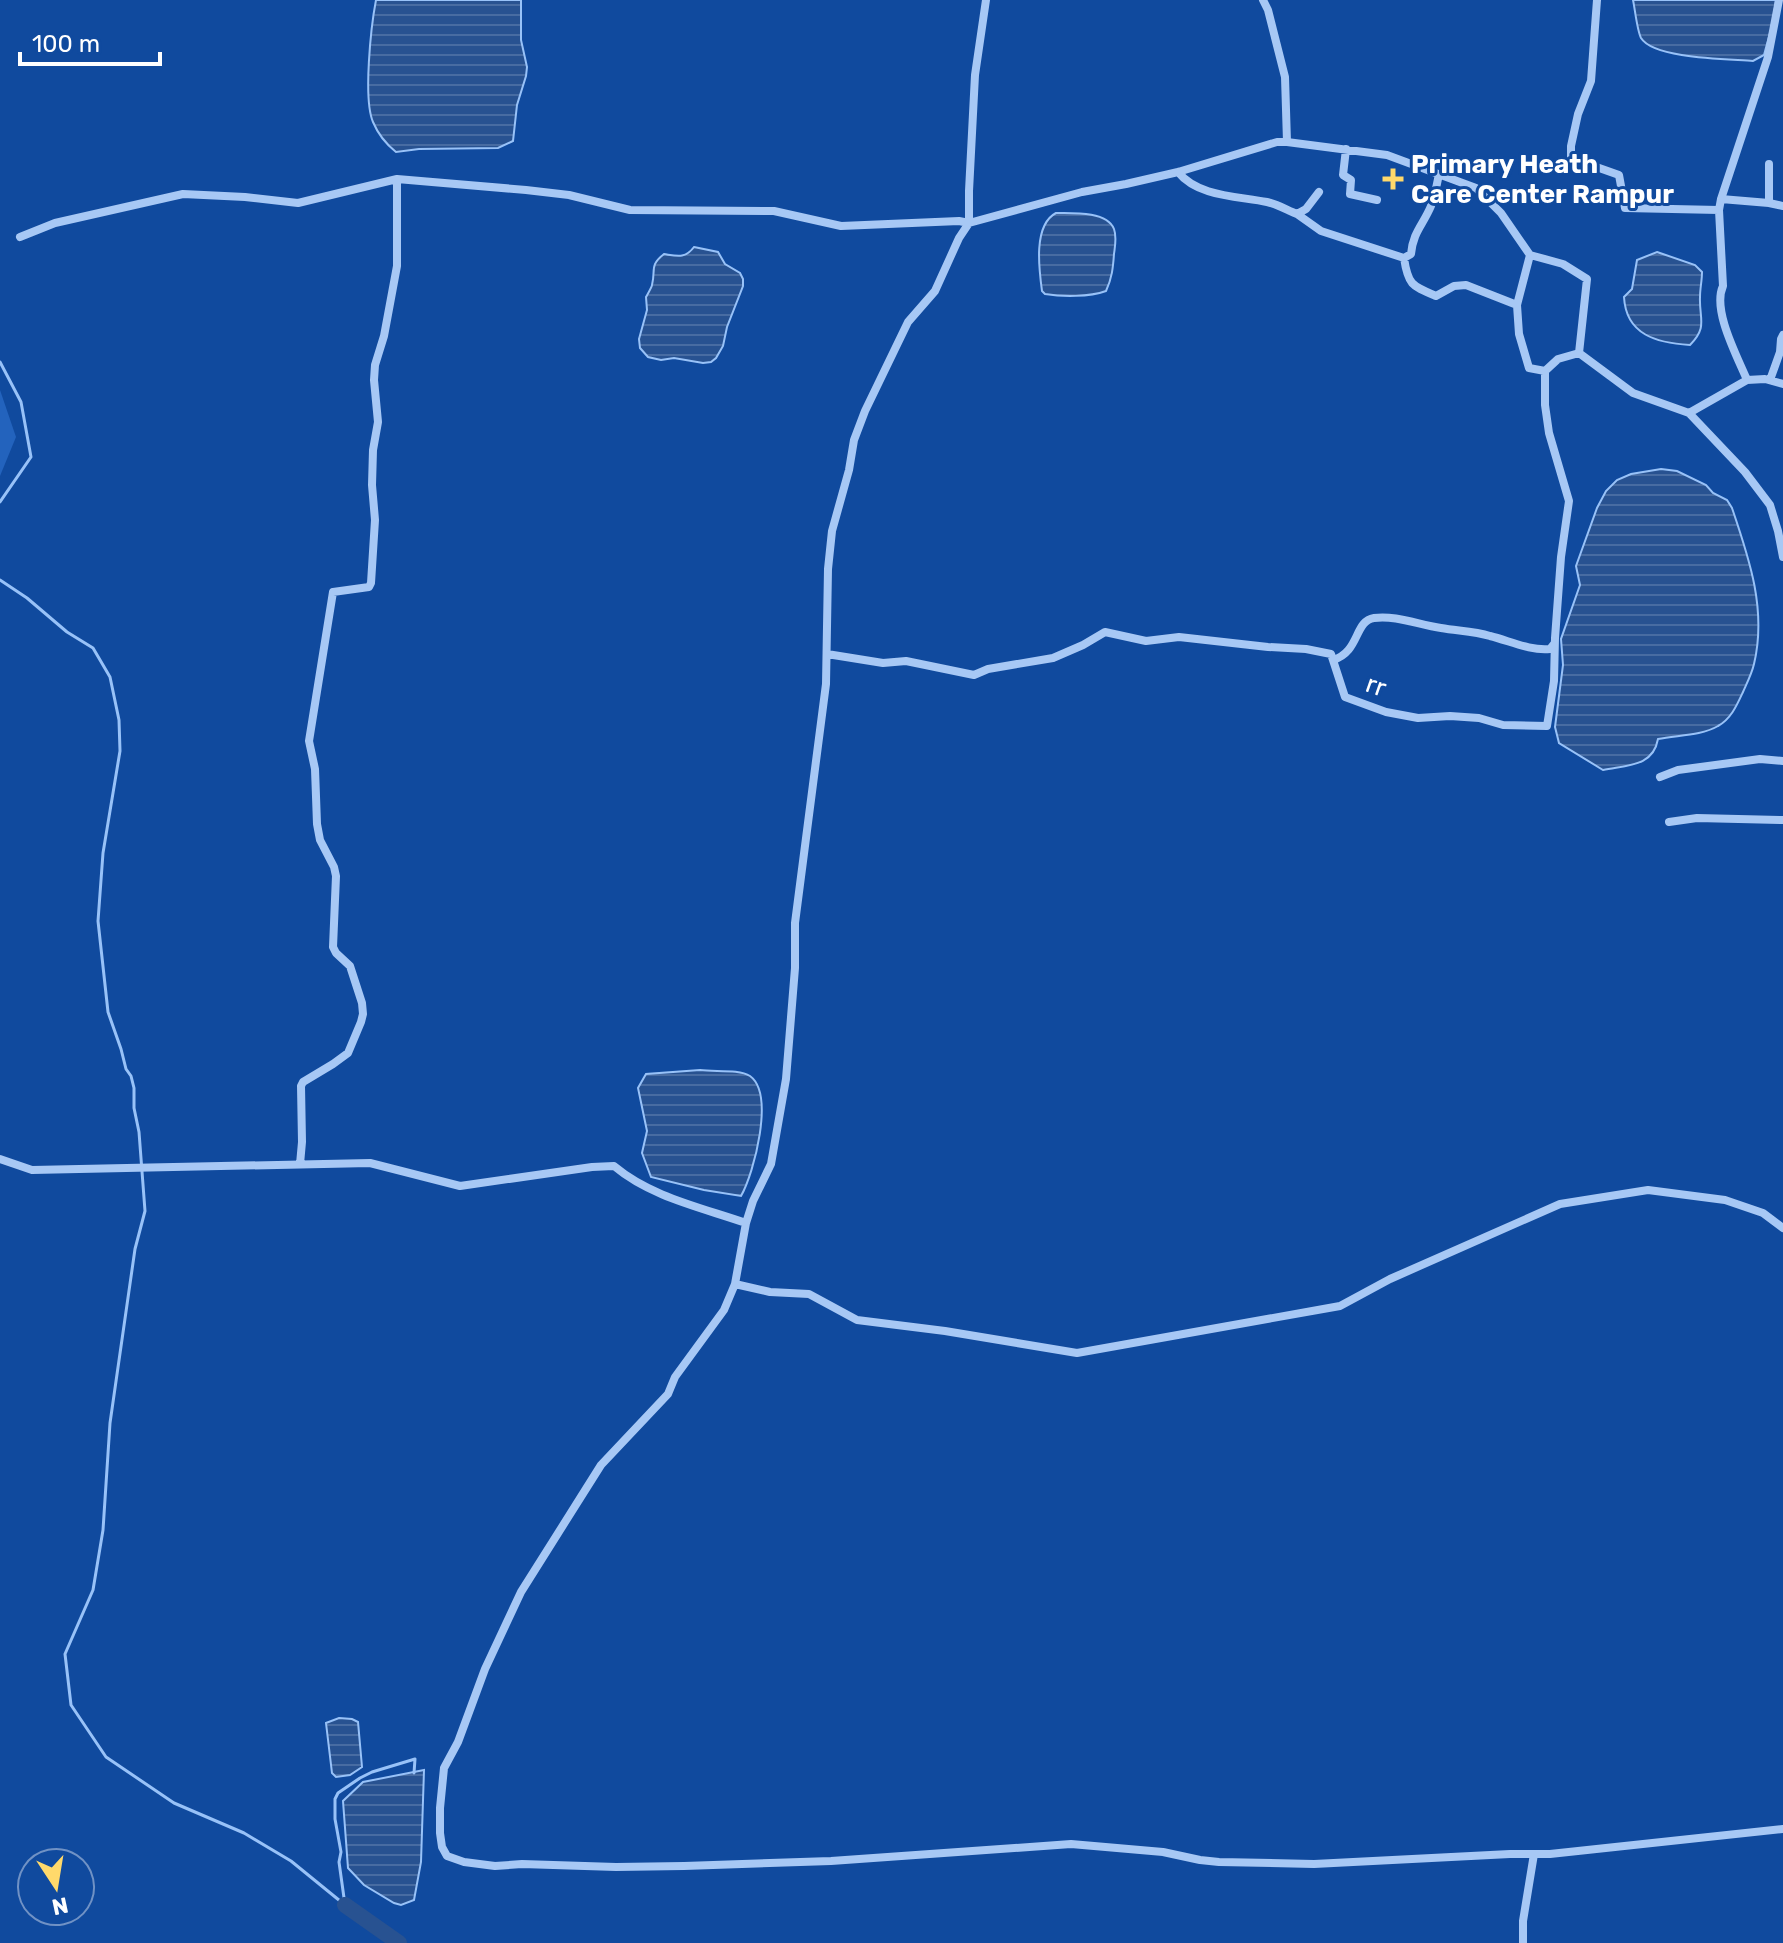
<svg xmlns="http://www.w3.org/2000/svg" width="1783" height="1943" font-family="Rubik,sans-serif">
<defs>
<pattern id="water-rules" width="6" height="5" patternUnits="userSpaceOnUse" patternTransform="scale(2)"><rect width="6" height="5" fill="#285291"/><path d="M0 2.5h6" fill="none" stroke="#486ca2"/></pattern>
</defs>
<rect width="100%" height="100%" fill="#104a9e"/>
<path fill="#2363bd" d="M0,390L16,437L0,476Z"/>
<path fill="url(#water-rules)" stroke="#98c2f8" stroke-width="2" d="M376,0H521V40L527,67L526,76L517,105L513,141L498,148L419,149L396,152C386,144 378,134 373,122C363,99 371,26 376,0Z
M1633,0H1776L1773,22L1764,55L1753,61C1729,59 1654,59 1641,38C1637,30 1635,9 1633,0Z
M1056,213C1072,213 1107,211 1114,229C1117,237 1115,246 1114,254C1113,268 1112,278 1106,291C1089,297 1063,297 1045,294L1042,291C1039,269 1033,225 1056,213Z
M694,247L718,252L725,264L740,273L743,279V286L727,327L723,346L716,358L711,362L703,363L674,358L661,360L648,357L640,348L639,339L647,310L646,297C647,295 652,287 652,285C656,269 649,266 664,254C677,256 685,259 694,247Z
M1657,252L1695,265L1702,272C1702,281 1700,288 1700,297C1699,319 1708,327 1690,345C1657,343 1626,335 1624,297L1632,289L1637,260Z
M1661,469L1677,471L1706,485L1713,493L1727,500L1732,508C1749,558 1767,610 1754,664C1752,673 1747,683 1743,692C1737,705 1731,719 1718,726C1701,736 1678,735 1658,739C1653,767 1627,765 1603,770L1559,743L1555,727L1563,665L1561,639L1580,585L1576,566L1597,508L1606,491L1617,480L1631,474Z
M700,1070C715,1072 739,1069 750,1076C775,1094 754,1173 741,1196L704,1190L651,1177L642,1153L647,1131L638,1088L646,1074Z
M339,1718L352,1719L358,1722L362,1767L350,1775L336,1777L332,1773L326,1723Z
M424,1770L421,1862L414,1900L401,1905L394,1903L364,1885L348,1868L343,1801L363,1782Z"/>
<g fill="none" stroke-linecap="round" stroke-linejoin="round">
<path stroke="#98c2f8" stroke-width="3" d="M0,362L21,402L31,457L0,502
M0,580L27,598L67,632L93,648L110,677L119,720L120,751L103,853L98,921L108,1012L121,1049L126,1069L131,1076L134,1088V1108L139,1132L145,1211L135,1249L110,1423L103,1530L93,1590L65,1654L71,1705L106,1757L174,1803L244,1833L291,1861L345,1905
M345,1905L339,1862L341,1852L335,1819V1799L338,1793L360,1778L372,1772L415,1759L414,1773"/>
<path stroke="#285291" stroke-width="16" d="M345,1905L399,1943"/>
<path stroke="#a7c8f5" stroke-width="8" d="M986,0L975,75L969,191V223L959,238L935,291L908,322L865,411L854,440L849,470L832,531L828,569L826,684L795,923V968L786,1079L771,1164L753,1201L746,1223L735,1284L724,1310L675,1377L668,1394L601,1465L521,1592L485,1669L458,1742L444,1768L440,1808V1833L442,1847L447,1856L464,1862L495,1866L522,1864L616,1867L684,1866L831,1861L1071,1844L1163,1852L1200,1860L1219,1862L1314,1864L1510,1854H1550L1783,1829
M1263,0L1268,10L1285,77L1287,142
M1597,0L1591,81L1578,114L1571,146V158L1619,175L1625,208L1719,210
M1346,149L1343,175L1351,180L1350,194L1377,200
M1178,172C1198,197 1238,196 1267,202C1277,204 1287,210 1297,214
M1319,192L1306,209L1297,214L1321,231L1404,258C1408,285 1412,286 1436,296L1454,286L1466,285L1517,305
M1721,199L1769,203L1783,206
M1769,203V164
M20,237L55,223L183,194L245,197L298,203L397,179L526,190L569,195L630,210L774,211L841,226L959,221L969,223L1082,192L1126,184L1178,172L1277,142H1287L1387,155L1476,188L1501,213L1530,255L1563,264L1587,279L1579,353L1633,393L1689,413L1745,472L1770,505L1778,531L1783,557
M1530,255L1517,305L1519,334L1529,368L1545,371
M1404,258L1411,254C1413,232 1423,225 1431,206C1435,195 1437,184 1439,174
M1747,380C1737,356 1712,310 1723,286L1719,210L1721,199L1768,57L1779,0
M1770,380L1780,352L1781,339L1783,335
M1689,413L1747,380L1765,379L1783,384
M827,654L883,663L906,661L974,675L988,669L1053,658L1083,645L1105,632L1146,641L1179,637L1268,647L1306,649L1331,654L1345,697L1386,712L1418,718L1450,716L1479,718L1503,725L1547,726L1554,681L1555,638L1561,557L1569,501L1549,433L1545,405V371L1558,359L1579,353
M1333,660C1360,652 1354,621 1374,618C1396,615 1419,625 1441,628C1458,631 1474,631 1490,636C1510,641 1530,651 1550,649L1554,644
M1660,777L1678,770L1760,759L1783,761
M1669,822L1697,818L1783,820
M0,1159L32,1170L370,1163L460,1186L592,1167L614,1166C651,1197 700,1207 746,1223
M300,1164L302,1142L301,1086L303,1082L333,1064L348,1053L361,1022L363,1014L362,1003L350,966L336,953L333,947L336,876L334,867L320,840L317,824L315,769L309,741L333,592L369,587L371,583L375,520L372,485L373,450L378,422L374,380L375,365L384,336L397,266V179
M735,1284L770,1292L809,1294L857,1320L945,1331L1077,1353L1340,1306L1390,1279L1560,1204L1648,1190L1725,1200L1763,1213L1783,1228
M1523,1943V1921L1534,1854"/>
</g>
<path fill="#ffd96b" stroke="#104a9e" stroke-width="3" d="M1389 167h8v8h8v8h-8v8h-8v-8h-8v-8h8z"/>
<g text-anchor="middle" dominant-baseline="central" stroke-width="6" stroke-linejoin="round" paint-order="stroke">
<g font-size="26" font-weight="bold" fill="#fff" stroke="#104a9e" text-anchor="start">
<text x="1411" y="164">Primary Heath<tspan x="1411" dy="30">Care Center Rampur</tspan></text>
</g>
<g font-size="26" fill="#fff" stroke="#104a9e">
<text transform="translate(1376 686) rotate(19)">rr</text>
</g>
</g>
<g transform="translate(56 1887) rotate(168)"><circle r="38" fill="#104a9e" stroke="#7092c5" stroke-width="2"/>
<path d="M0-6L14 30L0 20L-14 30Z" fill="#ffd96b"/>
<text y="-12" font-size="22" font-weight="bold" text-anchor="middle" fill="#ffffff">N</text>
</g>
<path d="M20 52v12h140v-12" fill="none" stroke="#ffffff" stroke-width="4"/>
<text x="32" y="52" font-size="24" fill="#ffffff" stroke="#104a9e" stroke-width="6" paint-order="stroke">100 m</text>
</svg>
